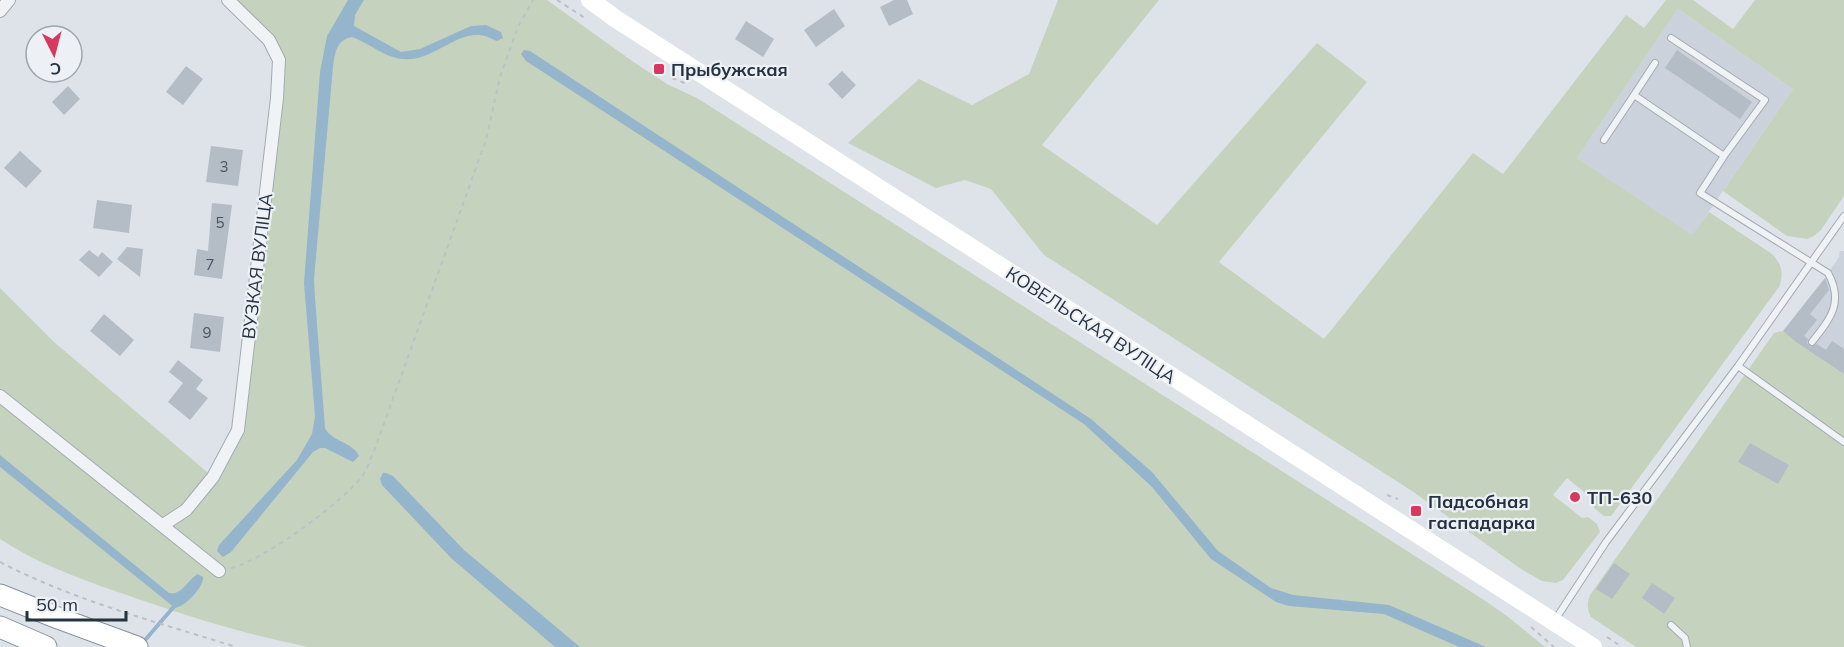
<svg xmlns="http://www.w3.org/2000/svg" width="1844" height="647" font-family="Mulish,sans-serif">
<rect width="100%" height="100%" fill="#dde3e8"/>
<path fill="#cbd2db" d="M1678,9L1793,89L1692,236L1577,158Z
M1840,251H1844V374L1783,331L1825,278L1839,257Z"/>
<path fill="#c5d3be" d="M228,0H547L635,63L667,84L697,98L1484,600L1507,616L1545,647H308C243,634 180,614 118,592C78,578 36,563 0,539V288L54,342L213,477L238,430L279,60Z
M1058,0H1159L1042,145L1157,225L1317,43L1367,82L1219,262L1324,339L1473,153L1503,174L1626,15L1644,28L1666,0H1693L1733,29L1755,0H1844V196L1821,230L1814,236L1807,239L1787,236L1723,191L1793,89L1678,9L1577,158L1692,235L1709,212L1772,254C1782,264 1784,274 1779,287L1611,516H1604L1594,508V500L1567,478L1553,495L1582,518L1588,517L1597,524L1600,532L1563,580L1556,583L1542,581L1521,569L1412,491L1044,255L991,189L965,180L936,188L848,143L919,79L972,105L1029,74Z
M1783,331L1844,374V647H1636L1591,617C1587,609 1587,603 1590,595L1774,333Z"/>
<path fill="#95b5cc" d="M348,0H364L355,15L354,26L401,52L420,49L471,26L486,25L501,32L503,38L497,41C491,39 486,35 479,35C454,33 431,62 403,59C385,58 369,43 352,37C336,40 335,53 333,67L314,279L315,298L325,428C332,442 353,442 359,456L353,462L325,448H320L313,452L231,552L223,557L217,551L219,545L297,460L312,434L315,416L304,283L320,72L327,36Z
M524,50L530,51L1091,419L1152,472L1218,551L1271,588L1293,595L1389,605L1486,647H1459L1384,614L1289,606L1276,602L1211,559L1152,487L1084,424L526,61L521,54Z
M0,455L169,593C182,596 187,580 198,574L203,577C204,587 185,607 175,608L0,467Z
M383,473H386L393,476L464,550L580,647H555L451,558L382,485L380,479Z"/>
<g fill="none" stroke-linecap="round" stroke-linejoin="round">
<path stroke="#95b5cc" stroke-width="4" d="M146,639L177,603"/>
</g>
<path fill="#b4bcc6" d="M894,0H907L913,14L889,26L880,7Z
M834,9L845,26L816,47L804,30Z
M746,21L774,39L763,57L735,39Z
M1677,50L1752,102L1740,119L1665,68Z
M186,66L203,79L183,105L166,92Z
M842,71L856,85L842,99L828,84Z
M68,86L80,99L64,115L52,102Z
M211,146L243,150L238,186L206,182Z
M20,151L42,171L26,188L4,168Z
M97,200L132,205L129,233L93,228Z
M212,203L232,205L222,279L194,275L197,249L208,251Z
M127,247L143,249L140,277L117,259Z
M89,250L98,257L102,252L113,262L99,277L79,260Z
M1825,278L1829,290L1810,314L1817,320L1804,336L1808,339L1807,343L1811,347L1817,344L1826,350L1832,341L1844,349V374L1796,342L1783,331Z
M194,313L224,317L220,352L190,348Z
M104,314L134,340L120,356L90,331Z
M178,360L203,380L196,389L208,398L190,420L168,402L183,383L169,372Z
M1750,443L1789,465L1778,484L1738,462Z
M1614,563L1630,574L1612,599L1596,589Z
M1652,583L1675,598L1664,614L1642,598Z"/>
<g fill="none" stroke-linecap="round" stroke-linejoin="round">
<g stroke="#a2aab2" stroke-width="8">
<path id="service" d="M1671,38L1765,100L1724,156L1700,193L1828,273C1844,302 1831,318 1812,342
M1634,95L1655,63
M1604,140L1634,95L1724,156
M1738,366L1844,442
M1555,620L1606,542L1738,366L1844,216
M1671,625L1685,638L1687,647"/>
</g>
<g stroke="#a2aab2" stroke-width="14">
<path id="minor" d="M0,11L9,0
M0,396L219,571
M163,525L186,510L213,477L238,430L277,98L279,60L269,40L228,0"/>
</g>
<g stroke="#8492a0" stroke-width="23">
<path id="trunk" d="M0,595L58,618L137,647
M0,627L46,647"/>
</g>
<path stroke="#bbc1c7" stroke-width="2" stroke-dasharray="4.5 4.5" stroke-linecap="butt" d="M557,0L585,18
M672,78L687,84
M1387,495L1398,499
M1434,524L1439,528
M0,562C75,601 157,622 236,647
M231,568C264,560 337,506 360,479C366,472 369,462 373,454L486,140L500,77L518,27L533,0
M1531,627L1554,647
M1607,637L1622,647"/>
<use href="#service" stroke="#f0f3f6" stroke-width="6"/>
<use href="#minor" stroke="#f0f3f6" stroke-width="12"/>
<path stroke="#fff" stroke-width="18" d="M590,0L616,19L1593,647"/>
<use href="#trunk" stroke="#fff" stroke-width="21"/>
</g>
<g fill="#d8385f" stroke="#edf1f6" stroke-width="2">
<rect x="653" y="63" width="12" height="12" rx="3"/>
<circle cx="1575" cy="497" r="6"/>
<rect x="1410" y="505" width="12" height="12" rx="3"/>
</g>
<g text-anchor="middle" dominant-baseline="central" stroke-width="4.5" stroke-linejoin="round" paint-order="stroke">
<g font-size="15" fill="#495462">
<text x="224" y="166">3</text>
<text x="220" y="222">5</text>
<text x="210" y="264">7</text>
<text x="207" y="332">9</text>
</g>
<g font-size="18" font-weight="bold" fill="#253240" stroke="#edf1f6" text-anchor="start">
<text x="671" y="69">Прыбужская</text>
<text x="1587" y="497">ТП-630</text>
<text x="1428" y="501">Падсобная<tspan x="1428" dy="21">гаспадарка</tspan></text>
</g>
<g font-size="18" fill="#253240" stroke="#edf1f6">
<text transform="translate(257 266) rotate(-83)">ВУЗКАЯ ВУЛІЦА</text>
<text transform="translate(1091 325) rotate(33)">КОВЕЛЬСКАЯ ВУЛІЦА</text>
</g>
</g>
<g transform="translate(54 54) rotate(174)"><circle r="28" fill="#edf1f6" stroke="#9da5ad" stroke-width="1.5"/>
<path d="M0-4.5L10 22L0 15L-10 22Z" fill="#d8385f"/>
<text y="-9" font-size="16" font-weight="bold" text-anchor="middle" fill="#253240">С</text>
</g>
<path d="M27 611v9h99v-9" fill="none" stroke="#253240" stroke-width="3"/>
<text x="36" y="611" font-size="18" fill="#253240" stroke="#edf1f6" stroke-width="4.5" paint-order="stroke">50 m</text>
</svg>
